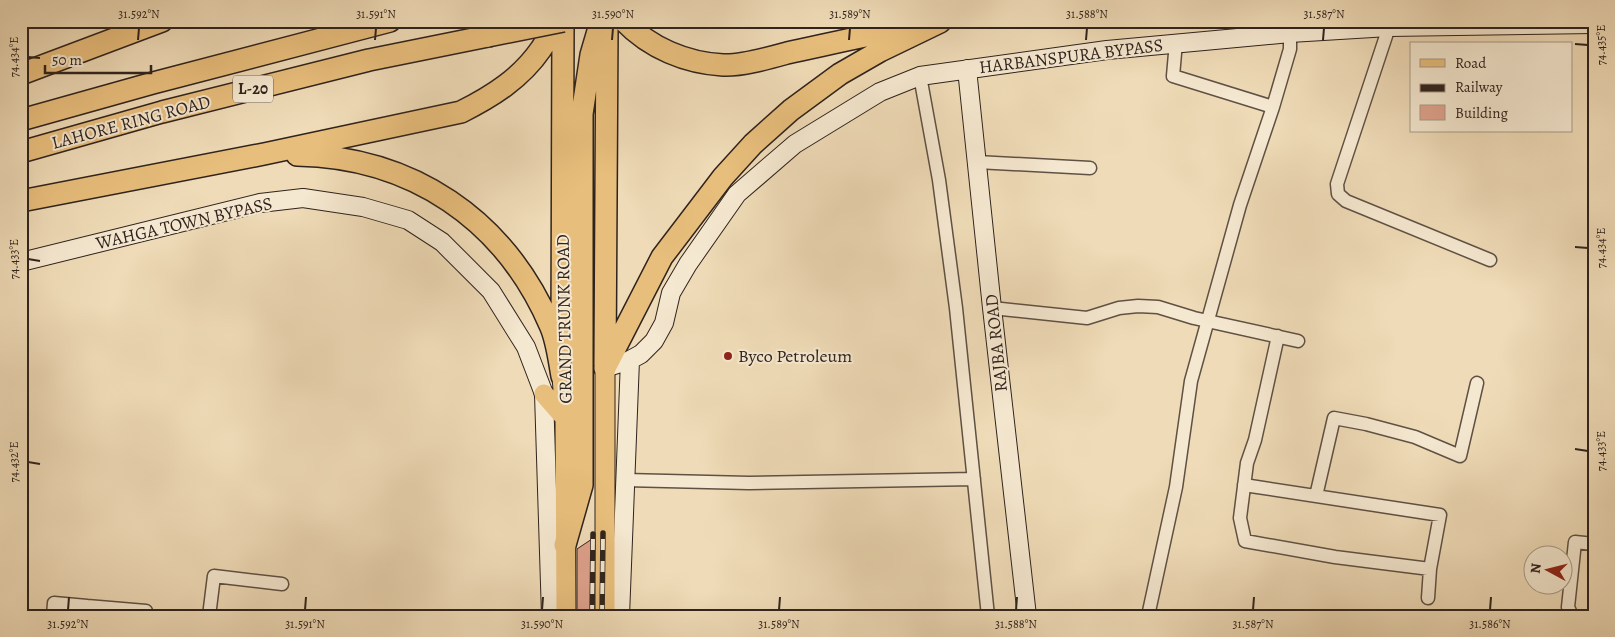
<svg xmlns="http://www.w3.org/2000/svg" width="1615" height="637" font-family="Alegreya,serif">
<rect width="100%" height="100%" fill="#efdbb7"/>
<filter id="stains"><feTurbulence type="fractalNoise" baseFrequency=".004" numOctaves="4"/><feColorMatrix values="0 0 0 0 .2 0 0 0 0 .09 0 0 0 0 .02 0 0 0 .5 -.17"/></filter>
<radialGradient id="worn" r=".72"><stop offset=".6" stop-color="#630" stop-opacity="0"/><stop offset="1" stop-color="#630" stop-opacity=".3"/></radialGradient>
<path fill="#e0a28d" stroke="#2f231d" d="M592,539H594V616H577V549Z"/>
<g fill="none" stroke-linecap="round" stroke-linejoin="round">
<g stroke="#5f5144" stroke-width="15">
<path id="street" d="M1389,27L1337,184L1338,194L1346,201L1490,260
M1176,42L1173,76L1273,107
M920,76L939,180L956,308L988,616
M977,162L1090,168
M992,308L1087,318L1119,308L1138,306L1158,307L1194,318L1298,341
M1278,336L1255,440L1247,463L1240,518L1245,541L1335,557L1430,569L1428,598
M625,480L749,483L974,479
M1244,485L1440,515L1430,569
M1316,496L1334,418L1366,424L1415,437L1460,456L1477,383
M53,616L54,603L87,606
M86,616L87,606L146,611V616
M209,616L214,576L282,584
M1148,616L1176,487L1191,381L1240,205L1273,107L1290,49V33
M1572,616L1568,607L1575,542L1594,544"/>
</g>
<g stroke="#2f231d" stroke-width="20">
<path id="secondary" d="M967,69L992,308L1027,616
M21,262L260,203L303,198L363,207L408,220L442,242L491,291L526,347L544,394L551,616
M605,368L630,360L641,354L654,341L664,323L671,293L688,264L737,194L795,144L880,92L920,76L1107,50L1290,33L1389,27L1594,24
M620,616L630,360"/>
</g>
<g stroke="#2f231d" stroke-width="21">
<path id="primary" d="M562,376L565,418L566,616
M544,394L565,418
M605,616V368"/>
</g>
<g stroke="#2f231d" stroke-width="24">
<path id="highway" d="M624,21C650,48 686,63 723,65C741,66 769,58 787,53C829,44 872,34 915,26
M21,74L162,21
M21,120L153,83L390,21
M21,152L162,112L369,60L488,36
M297,155C412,157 504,219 550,325C557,340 559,360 562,376
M21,201L264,154L461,112C493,96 521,78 541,49C547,41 551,30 556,21
M562,344L563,21
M605,365L607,28
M605,368L662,257L723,177L753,144L791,110L840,74L880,51L940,22
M565,545L582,485V114L591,55L601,21"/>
</g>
<use href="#street" stroke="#f5e8d0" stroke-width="12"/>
<use href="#secondary" stroke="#f5e8d0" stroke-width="18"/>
<use href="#primary" stroke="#e8be7c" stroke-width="19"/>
<use href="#highway" stroke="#e8be7c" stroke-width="21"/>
<g stroke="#2f231d" stroke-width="5.5">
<path id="rail" d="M592,616L593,534
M602,616L603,533"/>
</g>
<use href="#rail" stroke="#f5e8d0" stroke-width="4" stroke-dasharray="11" stroke-linecap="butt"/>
<g stroke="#2f231d" stroke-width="24" stroke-linecap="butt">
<path id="highway-bridge" d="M488,36L563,21"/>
</g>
<use href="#highway-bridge" stroke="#e8be7c" stroke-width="21"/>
</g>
<path fill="none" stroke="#2f231d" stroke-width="2" d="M138,40L139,28M375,40L376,28M612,40L613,28M849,40L850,28M1086,40L1087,28M1323,40L1324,28M1575,44L1588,45M28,57L40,58M1575,247L1588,248M28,259L40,261M1575,449L1588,451M28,462L40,464M68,610L69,597M305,610L306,597M542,610L543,597M779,610L780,597M1016,610L1017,597M1253,610L1254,597M1490,610L1491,597"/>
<circle fill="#8f2418" stroke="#f5e8d0" stroke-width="2" cx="728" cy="356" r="5"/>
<g text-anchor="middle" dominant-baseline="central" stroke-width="4" stroke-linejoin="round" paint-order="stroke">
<rect fill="#f5e8d0" stroke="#6a5e53" stroke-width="1" x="233" y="75.5" width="40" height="27" rx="4"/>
<g font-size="16" font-weight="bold" fill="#2f231d">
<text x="253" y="89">L-20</text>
</g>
<g font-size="18" fill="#2f231d" stroke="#f5e8d0">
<text transform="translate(1071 56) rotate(-7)">HARBANSPURA BYPASS</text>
<text transform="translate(131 122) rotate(-15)">LAHORE RING ROAD</text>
<text transform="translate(184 223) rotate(-13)">WAHGA TOWN BYPASS</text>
<text transform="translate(564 319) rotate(-91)">GRAND TRUNK ROAD</text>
<text transform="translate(996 343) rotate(-96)">RAJBA ROAD</text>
</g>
<g font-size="18" fill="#2f231d" stroke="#f5e8d0" text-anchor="start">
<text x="738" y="356">Byco Petroleum</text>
</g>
</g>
<rect width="1615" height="637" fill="none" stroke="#efdbb7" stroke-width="55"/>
<rect x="1410" y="42" width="162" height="90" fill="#f5e8d0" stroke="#a69988"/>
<rect x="1420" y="59" width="25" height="8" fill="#e8be7c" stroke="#a69988"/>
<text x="1455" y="68" font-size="15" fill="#2f231d">Road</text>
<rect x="1420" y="84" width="25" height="8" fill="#2f231d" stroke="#a69988"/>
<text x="1455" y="92" font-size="15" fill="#2f231d">Railway</text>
<rect x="1420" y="105" width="25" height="15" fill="#e0a28d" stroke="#a69988"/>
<text x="1455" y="118" font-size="15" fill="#2f231d">Building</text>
<g transform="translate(1548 570) rotate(277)"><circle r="24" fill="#f5e8d0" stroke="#a69988"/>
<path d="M0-4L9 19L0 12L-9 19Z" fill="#8f2418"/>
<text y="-8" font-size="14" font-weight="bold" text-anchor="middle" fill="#2f231d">N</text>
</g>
<path d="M45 65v8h106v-8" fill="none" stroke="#2f231d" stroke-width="2.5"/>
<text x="52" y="65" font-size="15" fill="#2f231d" stroke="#f5e8d0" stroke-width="4" paint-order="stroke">50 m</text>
<rect x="28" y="28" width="1560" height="582" fill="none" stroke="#2f231d" stroke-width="2"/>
<g font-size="12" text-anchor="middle" fill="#2f231d">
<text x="139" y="18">31.592°N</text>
<text x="376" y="18">31.591°N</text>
<text x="613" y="18">31.590°N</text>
<text x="850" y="18">31.589°N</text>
<text x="1087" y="18">31.588°N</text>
<text x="1324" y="18">31.587°N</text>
<text transform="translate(1601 45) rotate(-90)" y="4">74.435°E</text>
<text transform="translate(14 57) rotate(-90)" y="4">74.434°E</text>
<text transform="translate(1601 248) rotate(-90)" y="4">74.434°E</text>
<text transform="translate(14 259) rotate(-90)" y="4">74.433°E</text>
<text transform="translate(1601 451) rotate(-90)" y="4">74.433°E</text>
<text transform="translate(14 462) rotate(-90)" y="4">74.432°E</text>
<text x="68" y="628">31.592°N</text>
<text x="305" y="628">31.591°N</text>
<text x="542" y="628">31.590°N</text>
<text x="779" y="628">31.589°N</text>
<text x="1016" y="628">31.588°N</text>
<text x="1253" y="628">31.587°N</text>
<text x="1490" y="628">31.586°N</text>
</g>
<rect width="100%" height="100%" filter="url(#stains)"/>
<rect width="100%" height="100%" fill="url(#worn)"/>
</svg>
